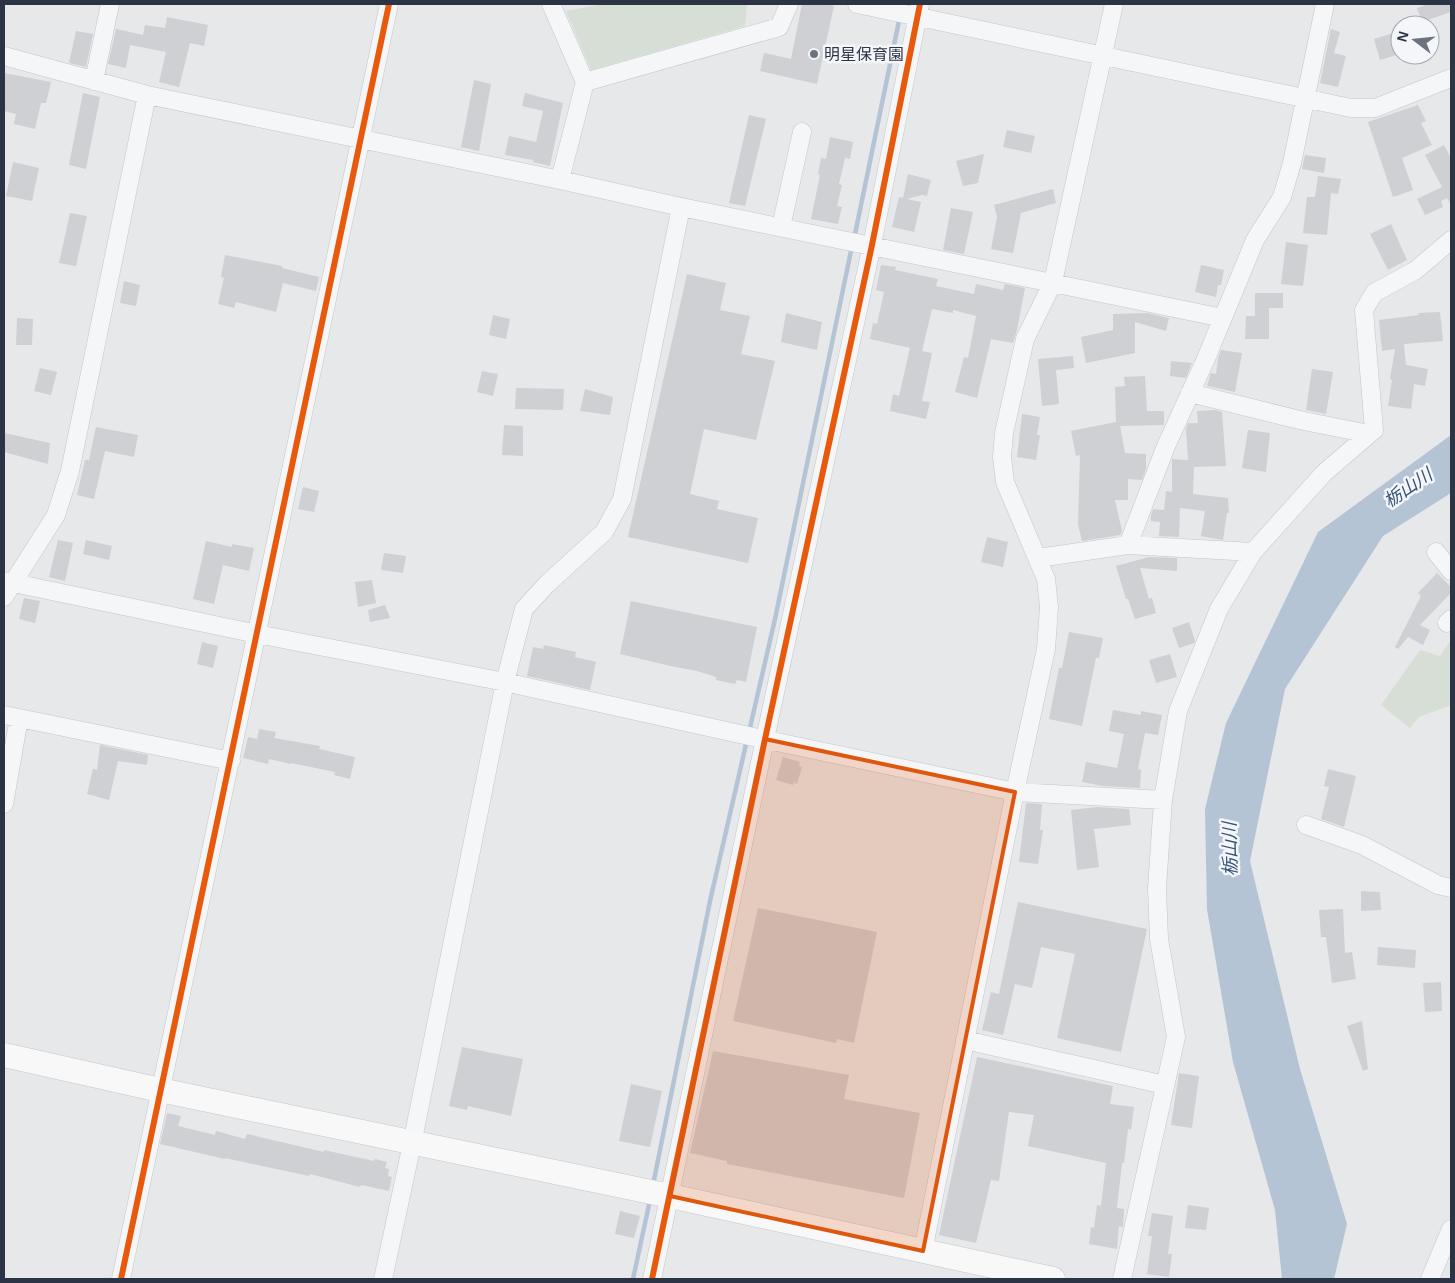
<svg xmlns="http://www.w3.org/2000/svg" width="1455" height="1283" font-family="Helvetica,'Noto Sans JP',sans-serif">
<rect width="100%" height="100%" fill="#e6e8ea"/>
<path fill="#d6ded6" d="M604,4H747L745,26L591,70L566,11Z
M1451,640V705L1419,717L1410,728L1381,705L1420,650L1440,656Z"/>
<path fill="#b4c4d5" d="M1451,435V493L1383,536L1285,689L1250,861L1300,1069L1347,1224L1334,1279H1282L1275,1210L1233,1062L1207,909L1205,809L1226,723L1318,532Z"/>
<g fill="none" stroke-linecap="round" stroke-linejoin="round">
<path stroke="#b4c4d5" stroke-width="4.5" d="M854,239L900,16
M749,732L775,619L852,246
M653,1185L710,901L747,740
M633,1279L650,1200"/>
</g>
<path fill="#ced0d3" d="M802,4H825L834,6L817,84L760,71L764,53L791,59Z
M1429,4H1451V12L1422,22L1417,8Z
M167,17L208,25L204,46L190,43L179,87L159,82L166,52L130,45L126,68L108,64L116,29L143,35L145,25L165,28Z
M1331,29L1340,32L1334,53L1346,56L1338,87L1320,83Z
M76,31L93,34L86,67L69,63Z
M1400,31V54L1380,60L1374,39Z
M4,73L51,82L46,103H41L35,129L14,124L16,114L4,111Z
M474,80L491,84L479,151L461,147Z
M83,93L100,97L86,169L69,165Z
M525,93L563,103L550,166L533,162V160L505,155L509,136L536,142L543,111L522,106Z
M1418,105L1426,121L1421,123L1432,145L1402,158L1413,190L1393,197L1368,122Z
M749,115L766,119L745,206L729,203Z
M1007,130L1035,136L1031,153L1003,147Z
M830,137L853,142L850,159L845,158L839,184L842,185L837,206L842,207L838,224L811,219L820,175L818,174L821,158L826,159Z
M1444,145L1451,158V205L1447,198L1441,201L1443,207L1425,215L1417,199L1442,187L1425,155Z
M984,154L978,183L963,186L956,161Z
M1305,155L1326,158L1324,173L1302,169Z
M13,162L39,168L32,201L6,196Z
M908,174L931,180L927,196L922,195L907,199L921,202L914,232L892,227L899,197L903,198Z
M1318,176L1341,179L1338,194L1331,193L1327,235L1303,233L1307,197H1315Z
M1053,189L1056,203L1021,213L1013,253L991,249L997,217L994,205Z
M951,208L973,212L964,254L943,250Z
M70,213L87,216L76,266L59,263Z
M1391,224L1407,260L1388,270L1370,234Z
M1286,242L1308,245L1303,286L1281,284Z
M225,255L282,266V268L319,277L316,291L283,283L276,312L236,302L234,308L218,304L224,278L221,277Z
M881,265L896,267L895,270L938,279L936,286L974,294L976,284L1003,290L1005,284L1025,288L1017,330L1013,343L991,339L977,398L955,392L964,357L968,358L976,316L953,310V313L932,309L922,351L932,353L922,401L930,402L926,419L890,411L893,394L899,396L910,348L870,339L873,323L877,324L884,292L876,290Z
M1201,265L1224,270L1221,285H1218L1216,297L1195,292Z
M687,274L726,283L720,310L750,316L741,354L775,361L756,440L704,429L690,494L719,501L717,509L758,518L748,563L628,537Z
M124,281L140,285L136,306L120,303Z
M1255,293H1283V308H1269V339H1245L1246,316H1255Z
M1440,312L1443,341L1404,344L1406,365L1428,369L1425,386L1414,384L1411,409L1388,406L1392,380L1390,379L1395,349L1382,351L1379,320L1419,315L1418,313Z
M786,313L822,322L817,350L781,342Z
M1147,313L1169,318L1166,331L1135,322V353L1086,363L1081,337L1113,330V314Z
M493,315L510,319L506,339L489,335Z
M17,318L33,319L32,345H16Z
M1221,350L1242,353L1235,392L1207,386L1211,373L1216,374L1218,358Z
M1073,356L1074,368L1056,370L1059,404L1042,406L1038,359Z
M1171,361L1192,363L1186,378L1170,376Z
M40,368L57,372L51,395L34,391Z
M1312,369L1333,372L1326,414L1306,410Z
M482,371L498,374L493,396L477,392Z
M1145,376L1147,411H1164V425L1120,426L1125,453L1146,454V469L1142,480L1128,479V500H1115L1122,531L1120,535L1082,541L1078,525L1080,455L1076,456L1071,431L1116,422L1115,387L1125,386L1124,377Z
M516,388L564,389L563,410L515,409Z
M585,389L613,397L610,415L580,411Z
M1215,410L1222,412L1226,466L1194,467L1193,494L1228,498L1229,513H1227L1223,540L1201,536L1205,511L1180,508L1179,537L1159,536L1160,522L1151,521V515L1153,509L1164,510L1166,491L1172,492V459L1188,460L1186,429L1188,423H1198L1197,411Z
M1022,414L1040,417L1037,435H1040L1036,460L1017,457Z
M504,425L523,426V456L502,455Z
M96,427L138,435L134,457L105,451L94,499L77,495L85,460H89Z
M1248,430L1270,433L1266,472L1242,468Z
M4,433L50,443L48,464L4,452Z
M303,487L319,491L314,512L298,509Z
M987,537L1008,542L1003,567L981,562Z
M58,540L73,543L65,581L49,577Z
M86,540L112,546L109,560L83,554Z
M206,541L232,547V544L254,548L249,571L223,565L214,604L193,599Z
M384,553L406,556L403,573L381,570Z
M1149,557L1177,558V571L1140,568L1149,599L1152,598L1156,613L1135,619L1128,599H1126L1116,566Z
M1437,573L1451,587V593L1420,625L1430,630L1423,645L1408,637L1398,649L1395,647L1421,596L1418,593Z
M372,580L376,603L358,607L355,582Z
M24,598L40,601L35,623L19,619Z
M631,601L757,627L746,682L737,680L735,684L716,680V677L697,671L675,667L620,654Z
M385,605L390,618L370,622L368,610Z
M1189,622L1195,641L1194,643L1179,648L1172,628Z
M1069,632L1103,638L1099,658H1096L1082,726L1049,719L1059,668H1062Z
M202,642L218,646L213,668L197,664Z
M544,645L576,652L575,657L596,662L590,690L527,676L533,647L543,649Z
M1170,654L1177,677L1156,683L1149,660Z
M1113,710L1141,715V711L1162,715L1158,735L1145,733L1138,769L1141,770L1140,788L1103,786L1082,782L1086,762L1117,768L1124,734L1109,731Z
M259,729L276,732L274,738L320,746L319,749L355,757L350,779L334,775L335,772L291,763V764L269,759L268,764L243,758L248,737L257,739Z
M100,745L148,755L147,765L118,761L109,800L87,794L93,769L97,770Z
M783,757L800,762L799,766L802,767L797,784L794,782L793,785L776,780Z
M1328,769L1356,776L1344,827L1321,819L1329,787L1324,786Z
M1026,803L1042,804L1040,830H1043L1038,864L1019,862Z
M1097,807L1129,809L1131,825L1094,829L1099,867L1077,870L1071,810Z
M1361,891L1380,892L1381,910L1361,911Z
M1018,902L1147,929L1121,1052L1057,1038L1075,954L1041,947L1032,988L1015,984L1003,1035L982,1030L991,992L999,994Z
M758,908L877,932L854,1043L837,1039L836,1043L733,1021Z
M1343,909L1345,953L1352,952L1356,979L1332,983L1326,937H1321L1319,910Z
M1378,947L1416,950L1415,968L1377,965Z
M1441,982L1442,1011L1425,1012L1423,983Z
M1362,1021L1368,1069L1363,1071L1347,1026Z
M462,1047L523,1059L511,1116L468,1106L467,1110L449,1106Z
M713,1051L849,1075L844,1099L920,1113L904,1198L727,1164V1161L690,1153Z
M977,1057L1113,1086L1110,1104L1134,1107L1131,1130L1128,1129L1124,1163H1122L1117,1208L1124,1209L1123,1227L1119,1226L1117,1249L1089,1244L1091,1227L1094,1228L1097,1205L1101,1206L1106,1163L1028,1146L1034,1115L1009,1112L999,1181L991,1180L976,1243L939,1235Z
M1179,1073L1199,1076L1192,1128L1171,1125Z
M631,1084L662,1091L650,1147L619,1141Z
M167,1113L181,1116L178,1126L215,1135L216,1131L245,1139L247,1134L324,1152V1150L374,1161L375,1159L387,1162L385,1168L389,1169L388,1176L392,1177L389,1191L361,1185L360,1187L310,1174L309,1176L225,1158V1159L160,1144Z
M1188,1205L1209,1208L1206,1230L1185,1228Z
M620,1211L640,1216L634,1238L615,1234Z
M1152,1213L1173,1216L1168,1254H1172L1169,1277L1147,1274L1152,1236H1148Z"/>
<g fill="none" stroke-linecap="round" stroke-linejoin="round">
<g stroke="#c4c6c8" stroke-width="19">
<path id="street" d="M551,4L585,82L560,180
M857,4L1351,108H1375L1451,78
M4,56L147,95L560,180L681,207L1223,318
M94,81L110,4
M585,82L779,27L789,4
M781,227L802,132
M1190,393L1304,421L1369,434
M1128,545L1166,446L1205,361L1255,240L1282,197L1292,163L1325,4
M1436,552L1451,571
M1038,558L1128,545L1253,552
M4,581L257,634L505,682L758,738L1015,792L1163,800
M4,597L56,515L70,471L147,95
M1447,623L1451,619
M4,715L231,761
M4,804L19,718
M1306,825L1362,845L1438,885L1451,888
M965,1040L1165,1085
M923,1251L1015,792L1046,649L1049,607L1046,579L1005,482L1002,457L1004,433L1025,339L1053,282L1114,4
M121,1279L389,4
M383,1279L412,1144L505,682L524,609L547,584L604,532L622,499L681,207
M652,1279L765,739L872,245L920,4
M1122,1279L1176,1037L1159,939L1157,888L1163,800L1178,711L1219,609L1253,552L1324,473L1374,430L1364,310L1374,293L1416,270L1451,240
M1430,1279L1451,1229"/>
</g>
<g stroke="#c4c6c8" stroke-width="25">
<path id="secondary" d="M4,1055L160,1090L670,1196L1053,1279"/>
</g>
<use href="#street" stroke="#f5f6f7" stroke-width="18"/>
<use href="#secondary" stroke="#f8f8f8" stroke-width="24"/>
<g stroke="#f4f6f9" stroke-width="9">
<path id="cycleway" d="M121,1279L389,4
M652,1279L765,739L872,245L920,4"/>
</g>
<use href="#cycleway" stroke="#e8590c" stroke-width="6"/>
</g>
<path fill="#df570f" fill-opacity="0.2" stroke="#df570f" stroke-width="4" stroke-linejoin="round" d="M765,739L1015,792L923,1251L670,1196Z"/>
<circle fill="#6c737f" stroke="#f4f6f9" stroke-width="2" cx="814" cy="54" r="5"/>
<g text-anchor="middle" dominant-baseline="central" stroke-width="5" stroke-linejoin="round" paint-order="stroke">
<g font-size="16" fill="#2b3445" stroke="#f4f6f9" text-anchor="start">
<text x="824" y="54">明星保育園</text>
</g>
<g font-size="18" font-style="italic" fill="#34527a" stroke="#f4f6f9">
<text transform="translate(1408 488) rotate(-34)">栃山川</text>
<text transform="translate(1230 849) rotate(-91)">栃山川</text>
</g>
</g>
<rect width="1455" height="1283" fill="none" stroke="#2b3445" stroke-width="10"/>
<g transform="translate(1415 40) rotate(286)"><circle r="24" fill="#f4f6f9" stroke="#a4a8b1"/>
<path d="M0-4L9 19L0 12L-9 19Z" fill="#6c737f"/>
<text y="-8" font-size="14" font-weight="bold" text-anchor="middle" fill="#2b3445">N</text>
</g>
</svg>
